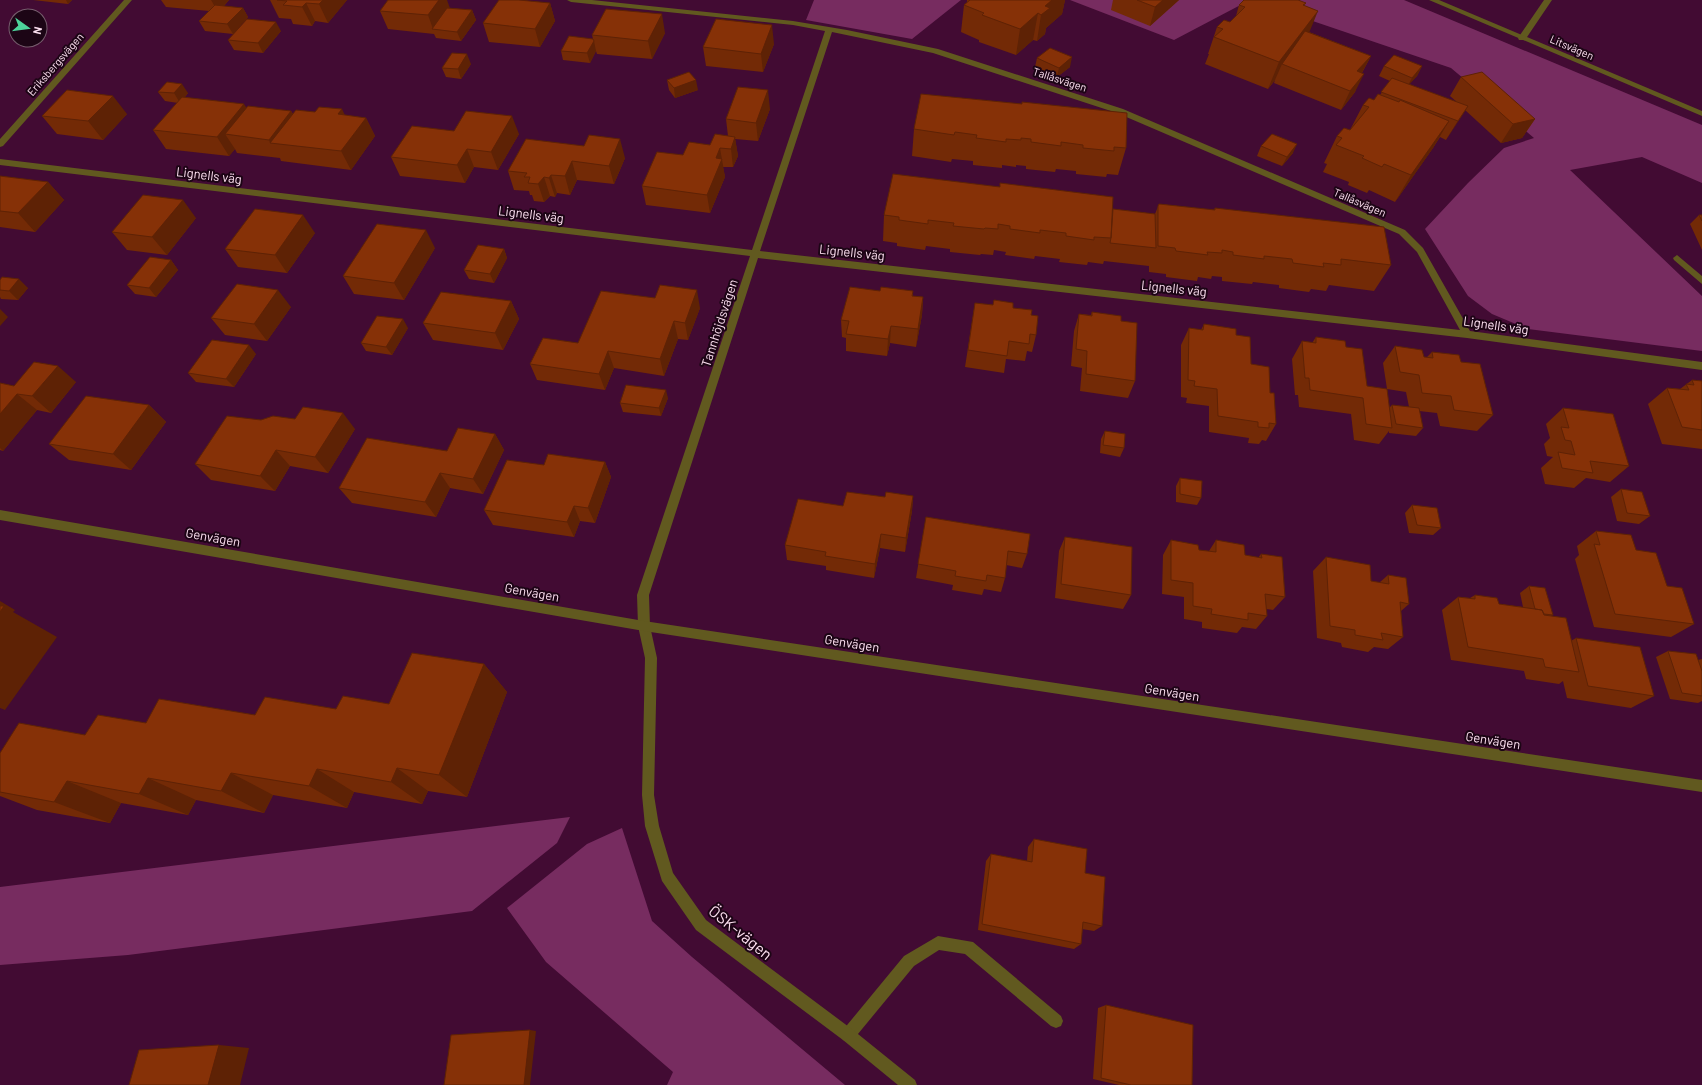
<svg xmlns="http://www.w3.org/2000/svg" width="1702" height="1085" font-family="Barlow,sans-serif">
<rect width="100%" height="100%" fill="#420b33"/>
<path fill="#772c60" d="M814,0H961L912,39L806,20Z
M1070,0H1250L1174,40Z
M1251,0H1404L1702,125V183L1642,157L1570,170L1702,296V351L1528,329L1492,314L1468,296L1425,229L1468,183L1504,148L1534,138L1451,68Z
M570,817L557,843L472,911L128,955L0,965V887Z
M622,828L652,921L692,957L845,1085H667L673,1072L546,962L507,908L587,844Z"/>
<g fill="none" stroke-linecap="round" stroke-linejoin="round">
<path fill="#61591f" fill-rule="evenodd" d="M938,936L973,942L1061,1016L1063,1021L1061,1026L1056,1028L1051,1026L965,954L939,950L914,966L853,1040L848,1042L843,1040L841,1035L843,1030L904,956Z"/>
<path fill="#61591f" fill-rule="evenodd" d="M124,0H132L3,146L0,147V139Z
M567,0H592L793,21L847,30L938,49L1123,109L1405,230L1423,248L1470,331L1702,362V370L1467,338L758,258L649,595L650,626L657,658L654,795L659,826L673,873L706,920L853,1030L915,1080L917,1085H898L843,1040L696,930L662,881L645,826L642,795L645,658L638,626L637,595L750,256L0,165V159L752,250L825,31L793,25L571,2ZM832,32L933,53L1117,113L1399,234L1417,252L1460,330L760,251Z
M1544,0H1552L1525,40H1519L1518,38Z
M1677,255L1702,276V284L1674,260L1673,258Z"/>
<path fill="#61591f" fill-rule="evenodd" d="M1429,0H1439L1702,111V116Z
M0,510L644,621L1702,780V792L644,631L0,520Z"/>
</g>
<path fill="#732a06" d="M33,0H72L68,4Z
M161,0H229L224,6L243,8L248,17L233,34L205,31L199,21L209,11L166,7Z
M270,0H347L328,23L315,21L312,26L293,24L291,19L279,18Z
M967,0H1065L1062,14L1046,28L1045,34L1037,41L1033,40L1016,55L979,42V40L961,32L964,5L967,3Z
M1113,0H1179L1150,26L1111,10Z
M550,3L555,21L540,47L489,42L483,23Z
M1306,3L1304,6L1309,32L1371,56L1362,73L1355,92L1341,110L1274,83L1275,80L1268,89L1205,64L1209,54H1208L1217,27L1230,22L1236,16L1239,5Z
M450,8L472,10L476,20L461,41L436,38L434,34L388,29L380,11Z
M281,31L263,53L234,50L228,40Z
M665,33L652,59L597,54L596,51L590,63L563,60L561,51L593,39L592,35Z
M774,44L763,72L706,66L703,47Z
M1037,58L1070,67L1057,77L1035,67Z
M471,64L461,79L446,77L442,68Z
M1384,66H1422L1417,76L1409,84L1458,103L1450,96L1461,77L1535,119L1522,138L1501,143L1465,110L1446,140L1440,137L1433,148L1395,202L1369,190L1367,193L1348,185L1349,182L1323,172L1327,164L1324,163L1337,136L1350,130L1363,105L1374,100L1380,95L1390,81L1379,76Z
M667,80L698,90L675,98L669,90Z
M158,92L188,93L185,97L247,108L291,111L293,114L345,115L366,118L375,136L351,170L281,161L280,158L237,153L235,149L229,156L166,149L153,130L178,103L165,101Z
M921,94L1126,148L1118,175L1107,174L1106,177L1076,174V171L1056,169L1055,172L1026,169V166L1016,165V167L1002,165V168L973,165V161L952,159L951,162L912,156L914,129Z
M770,109L758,141L735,139L738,156L733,167H723L725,177L710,213L646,205L642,186L683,155L710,145L728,136L726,119Z
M127,114L103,140L57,134L42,116Z
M454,131L519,134L498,170L474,167L465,183L400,176L391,157Z
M526,139L625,158L614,184L577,180L570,195L557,193L555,197L550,196L544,202L534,201L532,195H530L529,191L514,190L508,171Z
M1261,146L1293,153L1282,166L1257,156Z
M0,176L48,182L64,200L35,232L0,227Z
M1159,204L1214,210L1215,208L1391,265L1374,291L1329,285L1326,291L1311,289L1309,292L1279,288V285L1253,282L1252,284L1222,281V277L1212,276L1211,279L1198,277L1197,281L1166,277V274L1149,272V266L1104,261L1103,264L1088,262L1087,265L1059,262L1060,259L1035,256L1034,259L1005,255L1006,252L994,250L993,255L981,254L980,255L950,252V249L926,246L925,250L897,246V243L883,241L884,215L1113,209L1155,214Z
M1699,215H1702V250L1690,224Z
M196,218L167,255L127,250L112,232Z
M315,233L287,273L238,267L225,249Z
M435,248L404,300L354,294L343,276Z
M504,249L507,258L494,283L469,279L464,270Z
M171,260L178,270L156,297L135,294L127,285Z
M0,280L28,288L18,300L1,299L0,297Z
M880,291H913V296L923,297L922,315L916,347L890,343L887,356L846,351V338L842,337L841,320Z
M994,300L1031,315L1036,335L1032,352L1027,351L1025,361L1006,359L1004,373L965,367L975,303L993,305Z
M511,301L519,319L503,350L433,340L423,323Z
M291,307L267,341L225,335L211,318Z
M700,308L688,340L678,339L664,376L614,368L605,390L537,380L530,364L578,343Z
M1092,312L1121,321L1135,381L1128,398L1080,391L1082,368L1071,366L1074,331L1079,314L1091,315Z
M1204,324L1236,335L1251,364L1270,393L1276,424L1266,441L1262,440L1259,444L1248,443L1249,438L1209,432V406L1186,403L1187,398L1181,397V345L1189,328L1201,330Z
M408,328L392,355L366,351L361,343Z
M1316,337L1346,347L1367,386L1389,408L1392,405L1409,407L1406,392L1387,389L1383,363L1395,346L1424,357H1427L1432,352L1461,362L1493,415L1477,431L1440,426L1437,413L1419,411L1423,428L1416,436L1389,433V431L1379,444L1354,440L1351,414L1299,407L1298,395H1295L1292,359L1302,341L1312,343Z
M256,354L234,387L196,382L188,373Z
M1692,380L1702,381V449L1662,444L1648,404L1667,388L1680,389Z
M76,382L51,413L37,410L3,451L0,450V383L14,386Z
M668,398L661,416L623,412L620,403Z
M149,405L166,422L131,470L69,460L49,444Z
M1563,408L1629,466L1610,482L1586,478L1574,488L1545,484L1541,468L1553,457L1547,456L1544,444L1550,438L1546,424Z
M355,429L328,473L290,466L275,491L211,480L195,464Z
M1105,431L1124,448L1120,457L1100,453L1101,439Z
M495,434L504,450L483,494L450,488L436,517L352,503L339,488Z
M605,462L611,477L595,523L580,521L574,537L493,525L484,510L544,465Z
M1180,478L1201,498L1197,505L1176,502V486Z
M1621,489L1650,516L1639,524L1617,521L1611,497Z
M913,496L912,511L905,552L880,548L874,578L826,570V566L787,560L785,545L843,506L885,497Z
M1412,505L1441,528L1433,535L1409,533L1405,513Z
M926,517L1027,554L1022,568L1006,565L1005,578L1001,592L984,589L982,595L952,590L953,585L916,578Z
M1596,531L1636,550L1667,586L1694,624L1671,637L1594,627L1575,559L1579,555L1577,546Z
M1065,537L1131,595L1123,609L1055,598L1059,551Z
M1171,540L1199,550L1209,551L1216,540L1245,555L1258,558L1261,554L1285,597L1273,610L1266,609L1267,616L1256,629L1242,627L1237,633L1202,628V622L1184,619V597L1162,594L1163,555Z
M1326,557L1371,581L1379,583L1388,575L1409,604L1401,611L1403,637L1388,649L1374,647L1368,652L1342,647L1341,643L1317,638L1313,571Z
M1529,586L1553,615L1551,616L1571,641L1576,638L1654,696L1631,708L1567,698L1563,681L1559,684L1526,679L1524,671L1451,660L1442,610L1458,597L1470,598L1475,595L1499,604L1523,607L1520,593Z
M1668,651L1698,660L1702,659V701L1698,703L1670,699L1656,657Z
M484,664L507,692L467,797L428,791L422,804L354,792L347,808L273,795L264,813L196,800L188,815L121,803L110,823L37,810L0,796V753L146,723L336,709L389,704Z
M1034,839L1085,873L1102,926L1094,931L1082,929L1081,944L1074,949L978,930L986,861L991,854L1027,861L1028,847Z
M1106,1005L1192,1085H1119L1093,1079L1098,1008Z"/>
<path fill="#5e2205" d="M66,0H72L68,4Z
M211,0H229L218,12Z
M323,0H347L328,23L319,4Z
M439,0H447L451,11L433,29L428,15Z
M1052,0H1065L1062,14L1046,28L1045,34L1037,41L1041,15L1045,6Z
M1163,0H1179L1150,26L1155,7Z
M306,3L315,21L312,26L302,7Z
M550,3L555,21L540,47L535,29Z
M243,8L248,17L233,34L227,24Z
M472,10L476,20L461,41L457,32Z
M1318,11L1307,38L1282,64L1275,80L1268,89L1279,62Z
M1038,13L1033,40L1016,55L1020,29Z
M662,14L665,33L652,59L648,41Z
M276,22L281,31L263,53L258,43Z
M772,25L774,44L763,72L761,54Z
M594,41L596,51L590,63L587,53Z
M467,54L471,64L461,79L458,69Z
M1371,56L1361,74L1357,71Z
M1072,57L1070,67L1057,77L1059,68Z
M1422,66L1417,76L1407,87L1412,78Z
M1364,74L1355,92L1341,110L1350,91Z
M696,80L698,90L675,98L674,88Z
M182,84L188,93L180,103L174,93Z
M768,90L770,109L758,141L756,123Z
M113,96L127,114L103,140L88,121Z
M244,104L256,122L225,134L235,149L229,156L217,137Z
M1468,106L1456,125L1446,140L1458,121Z
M342,109L351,128L338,114Z
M291,111L302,130L270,143L269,140Z
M512,116L519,134L498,170L491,152Z
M366,118L375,136L351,170L341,151Z
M1535,119L1522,138L1501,143L1513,124Z
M1449,121L1433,148L1395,202L1411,175Z
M735,137L738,156L733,167L731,149Z
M620,139L625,158L614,184L609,166Z
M1297,144L1293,153L1282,166L1287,157Z
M720,148L725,177L710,213L707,195L716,158Z
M467,149L474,167L465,183L457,165Z
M572,161L577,180L570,195L565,176Z
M551,175L557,193L555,197L549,178Z
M544,177L550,196L544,202L538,184Z
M48,182L64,200L35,232L18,213Z
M183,200L196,218L167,255L152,237Z
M303,215L315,233L287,273L275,255Z
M426,230L435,248L404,300L394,283Z
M504,249L507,258L494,283L490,274Z
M171,260L178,270L156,297L149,288Z
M19,279L28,288L18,300L9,291Z
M278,290L291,307L267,341L254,324Z
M697,290L700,308L688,340L685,323Z
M923,297L922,315L916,347L918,329Z
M511,301L519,319L503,350L495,333Z
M0,309L8,317L0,326Z
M403,319L408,328L392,355L386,347Z
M674,321L678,339L664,376L660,359Z
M891,326L890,343L887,356L888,339Z
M249,345L256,354L234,387L226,379Z
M608,351L614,368L605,390L599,374Z
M58,366L76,382L51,413L32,396Z
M666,390L668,398L661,416L659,408Z
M17,394L37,410L3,451L0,448V414Z
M149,405L166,422L131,470L113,454Z
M343,413L355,429L328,473L315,457Z
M495,434L504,450L483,494L473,479Z
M276,450L290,466L275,491L260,476Z
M605,462L611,477L595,523L588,508Z
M440,473L450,488L436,517L425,502Z
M913,496L912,511L905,552L906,538Z
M574,506L580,521L574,537L567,522Z
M881,534L880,548L874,578L875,564Z
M0,601L15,610L13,612L57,637L5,710L0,708Z
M484,664L507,692L467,797L439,775Z
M397,768L428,791L422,804L391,782Z
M317,769L354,792L347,808L309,786Z
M231,773L273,795L264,813L221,791Z
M148,778L196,800L188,815L139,794Z
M67,781L121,803L110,823L54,802Z
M530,1030L536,1031L530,1085H524Z
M219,1045L249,1048L240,1085H208Z"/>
<path fill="#863107" stroke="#5e2205" d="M277,0H323L319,4L306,3L302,7L283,5L287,1Z
M388,0H439L428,15L380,11Z
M499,0H519L550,3L535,29L483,23Z
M970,0H1052L1045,6L1050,8L1041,15L1038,13L1020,29L982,15L984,13L964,5Z
M1137,0H1163L1155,7Z
M1244,0H1298L1306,3L1303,5L1318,11L1279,62L1214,37L1223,29L1217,27L1224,20L1230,22L1245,7L1239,5Z
M215,5L243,8L227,24L199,21Z
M447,8L472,10L457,32L432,29Z
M606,9L662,14L648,41L592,35Z
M247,19L276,22L258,43L228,40Z
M716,19L772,25L761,54L703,47Z
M1305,31L1371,56L1357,71L1364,74L1350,91L1282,64Z
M569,36L593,39L594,41L587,53L561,51Z
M1050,48L1072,57L1059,68L1037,58Z
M452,53L467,54L458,69L442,68Z
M1394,55L1422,66L1412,78L1384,66Z
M689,72L696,80L674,88L667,80Z
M1482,72L1535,119L1513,124L1461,77Z
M1392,78L1468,106L1458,121L1381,92Z
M167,82L182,84L174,93L158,92Z
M738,87L768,90L756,123L726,119Z
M67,90L113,96L88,121L42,116Z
M921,94L1022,104V102L1127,113L1126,148L1114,147V151L1083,148V145L1061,142V146L1031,142V139L1021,138V140L1006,139V142L976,138L977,135L955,132L954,135L914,129Z
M1378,94L1399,102L1400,100L1449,121L1411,175L1384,164L1382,167L1362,158L1364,156L1336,145L1342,138L1337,136L1344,128L1350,130L1369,107L1363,105L1369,98L1374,100Z
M182,97L244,104L217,137L153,130Z
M248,106L291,111L269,140L225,134Z
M319,107L342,109L338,114L366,118L341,151L270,143L296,110L315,112Z
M466,111L512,116L491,152L467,149L457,165L391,157L412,126L454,131Z
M715,134L735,137L731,149L720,148L716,158L722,159L707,195L642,186L657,152L683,155L689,142L710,145Z
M1272,134L1297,144L1287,157L1261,146Z
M589,135L620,139L609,166L572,161L565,176L551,175L549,178L544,177L538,184L528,183L530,177H524L527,173L508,171L526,139L584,146Z
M893,174L1000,187V183L1113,197L1111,238L1094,237V240L1066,236V233L1040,230V233L1010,229V226L998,224V229L985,228L984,229L953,226L954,223L928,220V224L899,220V217L884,215Z
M0,176L48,182L18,213L0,211Z
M143,195L183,200L152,237L112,232Z
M1159,204L1215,210V208L1384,227L1391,265L1341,259V265L1323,263L1324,267L1293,263L1292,259L1264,256V259L1233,255V252L1222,250V253L1207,252L1208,255L1176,251L1175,248L1158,246V206Z
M255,209L303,215L275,255L225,249Z
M1113,209L1155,214L1156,248L1110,243L1111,238Z
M1699,215H1702V221Z
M377,224L426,230L394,283L343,276Z
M478,245L504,249L490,274L464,270Z
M150,257L171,260L149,288L127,285Z
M2,277L19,279L9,291L0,290V280Z
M237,284L278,290L254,324L211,318Z
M660,285L697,290L685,323L674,321L660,359L608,351L599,374L530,364L543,338L578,343L601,291L655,298Z
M850,287L880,291L881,287L913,291L912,296L923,297L918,329L891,326L888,339L846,334L849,321L841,320Z
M441,292L511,301L495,333L423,323Z
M994,300L1013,303V308L1032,310L1031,315L1038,316L1036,335L1030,334L1029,344L1009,341L1007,356L968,350L975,303L993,305Z
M1092,312L1121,316V321L1137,323L1135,381L1086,374L1087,351L1076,349L1079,314L1092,316Z
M377,316L403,319L386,347L361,343Z
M1204,324L1236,329V335L1250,337L1251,364L1269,367L1270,393H1274L1276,424L1269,423V428L1258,427V422L1218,416L1217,389L1194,386L1195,381L1188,380L1189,328L1203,330Z
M1316,337L1345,341L1346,347L1362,349L1367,386L1387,389L1392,428L1366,424L1363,398L1310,390L1309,378H1305L1302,341L1316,343Z
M212,340L249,345L226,379L188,373Z
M1395,346L1422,350L1424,357L1433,358L1432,352L1459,355L1461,362L1480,364L1493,415L1454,410L1451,396L1422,393L1419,375L1400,372Z
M34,362L58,366L32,396L17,394L0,414V383L14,386Z
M1692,380L1702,381V430L1682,427L1667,388L1689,390L1686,384L1694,385Z
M626,385L666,390L659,408L620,403Z
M86,396L149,405L113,454L49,444Z
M1392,405L1419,408L1423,428L1396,424Z
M303,407L343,413L315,457L276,450L260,476L195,464L227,416L261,420L273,416L295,419Z
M1563,408L1613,414L1629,466L1590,461L1593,473L1562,468L1558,452L1575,455L1571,441L1565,440L1561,427L1569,428Z
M458,428L495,434L473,479L440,473L425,502L339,488L367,438L447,451Z
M1105,431L1125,434L1124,448L1103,445Z
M548,454L605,462L588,508L574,506L567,522L484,510L507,460L544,465Z
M1180,478L1202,481L1201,498L1180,494Z
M1621,489L1642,492L1650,516L1627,513Z
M847,492L885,497L886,492L913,496L906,538L881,534L875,564L825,556L826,552L785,545L798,499L843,506Z
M1412,505L1437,508L1441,528L1417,525Z
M926,517L1030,534L1027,554L1008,551L1005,578L987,575L986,581L955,576L956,571L918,564Z
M1596,531L1631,535L1636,550L1656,553L1667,586L1682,588L1694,624L1615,614L1594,544L1600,545Z
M1065,537L1132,547L1131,595L1061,584Z
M1171,540L1198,545L1199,550L1216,552V540L1244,545L1245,555L1262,558L1261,554L1282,557L1285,597L1265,594L1267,616L1248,613V620L1211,614L1212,609L1193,606V583L1171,580Z
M1326,557L1370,565L1371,581L1389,584L1388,575L1406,578L1409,604L1400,602L1403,637L1381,633L1383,640L1355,635V630L1330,626Z
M1529,586L1545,588L1553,615L1544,614L1542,610L1535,609Z
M1475,595L1497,598L1499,604L1542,610L1544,615L1566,618L1579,672L1545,667L1543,659L1468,647L1458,597L1475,599Z
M0,606H4L0,612Z
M1576,638L1640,647L1654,696L1588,686Z
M1668,651L1696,654L1702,671V696L1682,693Z
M412,653L484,664L439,775L397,768L391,782L317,769L309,786L231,773L221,791L148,778L139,794L67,781L54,802L0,792V753L19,723L85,735L98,715L146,723L159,699L255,715L265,697L336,709L343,696L389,704Z
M1034,839L1087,849L1085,873L1105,877L1102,926L1083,922L1081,944L982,924L991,854L1032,862Z
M1106,1005L1193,1025L1192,1085H1131L1101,1078Z
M530,1030L524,1085H444L451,1035Z
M219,1045L208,1085H129L139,1050Z"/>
<g text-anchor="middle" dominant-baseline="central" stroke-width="4" stroke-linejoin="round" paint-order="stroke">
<g font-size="11" fill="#fde0f1" stroke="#1c0515">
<text transform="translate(1572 47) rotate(23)">Litsvägen</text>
<text transform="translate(55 64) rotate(-49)">Eriksbergsvägen</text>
<text transform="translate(1060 79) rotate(18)">Tallåsvägen</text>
<text transform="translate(1360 202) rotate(23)">Tallåsvägen</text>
</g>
<g font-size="13" fill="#fde0f1" stroke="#1c0515">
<text transform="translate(209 175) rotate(7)">Lignells väg</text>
<text transform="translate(531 214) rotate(7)">Lignells väg</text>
<text transform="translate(852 252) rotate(6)">Lignells väg</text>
<text transform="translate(1174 288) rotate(6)">Lignells väg</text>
<text transform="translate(719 323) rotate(-72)">Tannhöjdsvägen</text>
<text transform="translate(1496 325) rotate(8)">Lignells väg</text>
<text transform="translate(213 537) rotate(10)">Genvägen</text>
<text transform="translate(532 592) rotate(10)">Genvägen</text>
<text transform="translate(852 643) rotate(9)">Genvägen</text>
<text transform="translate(1172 692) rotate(9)">Genvägen</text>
<text transform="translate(1493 740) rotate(9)">Genvägen</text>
</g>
<g font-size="16" fill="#fde0f1" stroke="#1c0515">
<text transform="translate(741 932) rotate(39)">ÖSK-vägen</text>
</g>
</g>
<g transform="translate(28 28) rotate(104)"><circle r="19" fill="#1c0515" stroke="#765d6d"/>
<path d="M0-3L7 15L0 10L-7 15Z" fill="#4dd39a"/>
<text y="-6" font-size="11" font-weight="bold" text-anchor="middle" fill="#fde0f1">N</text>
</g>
</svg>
